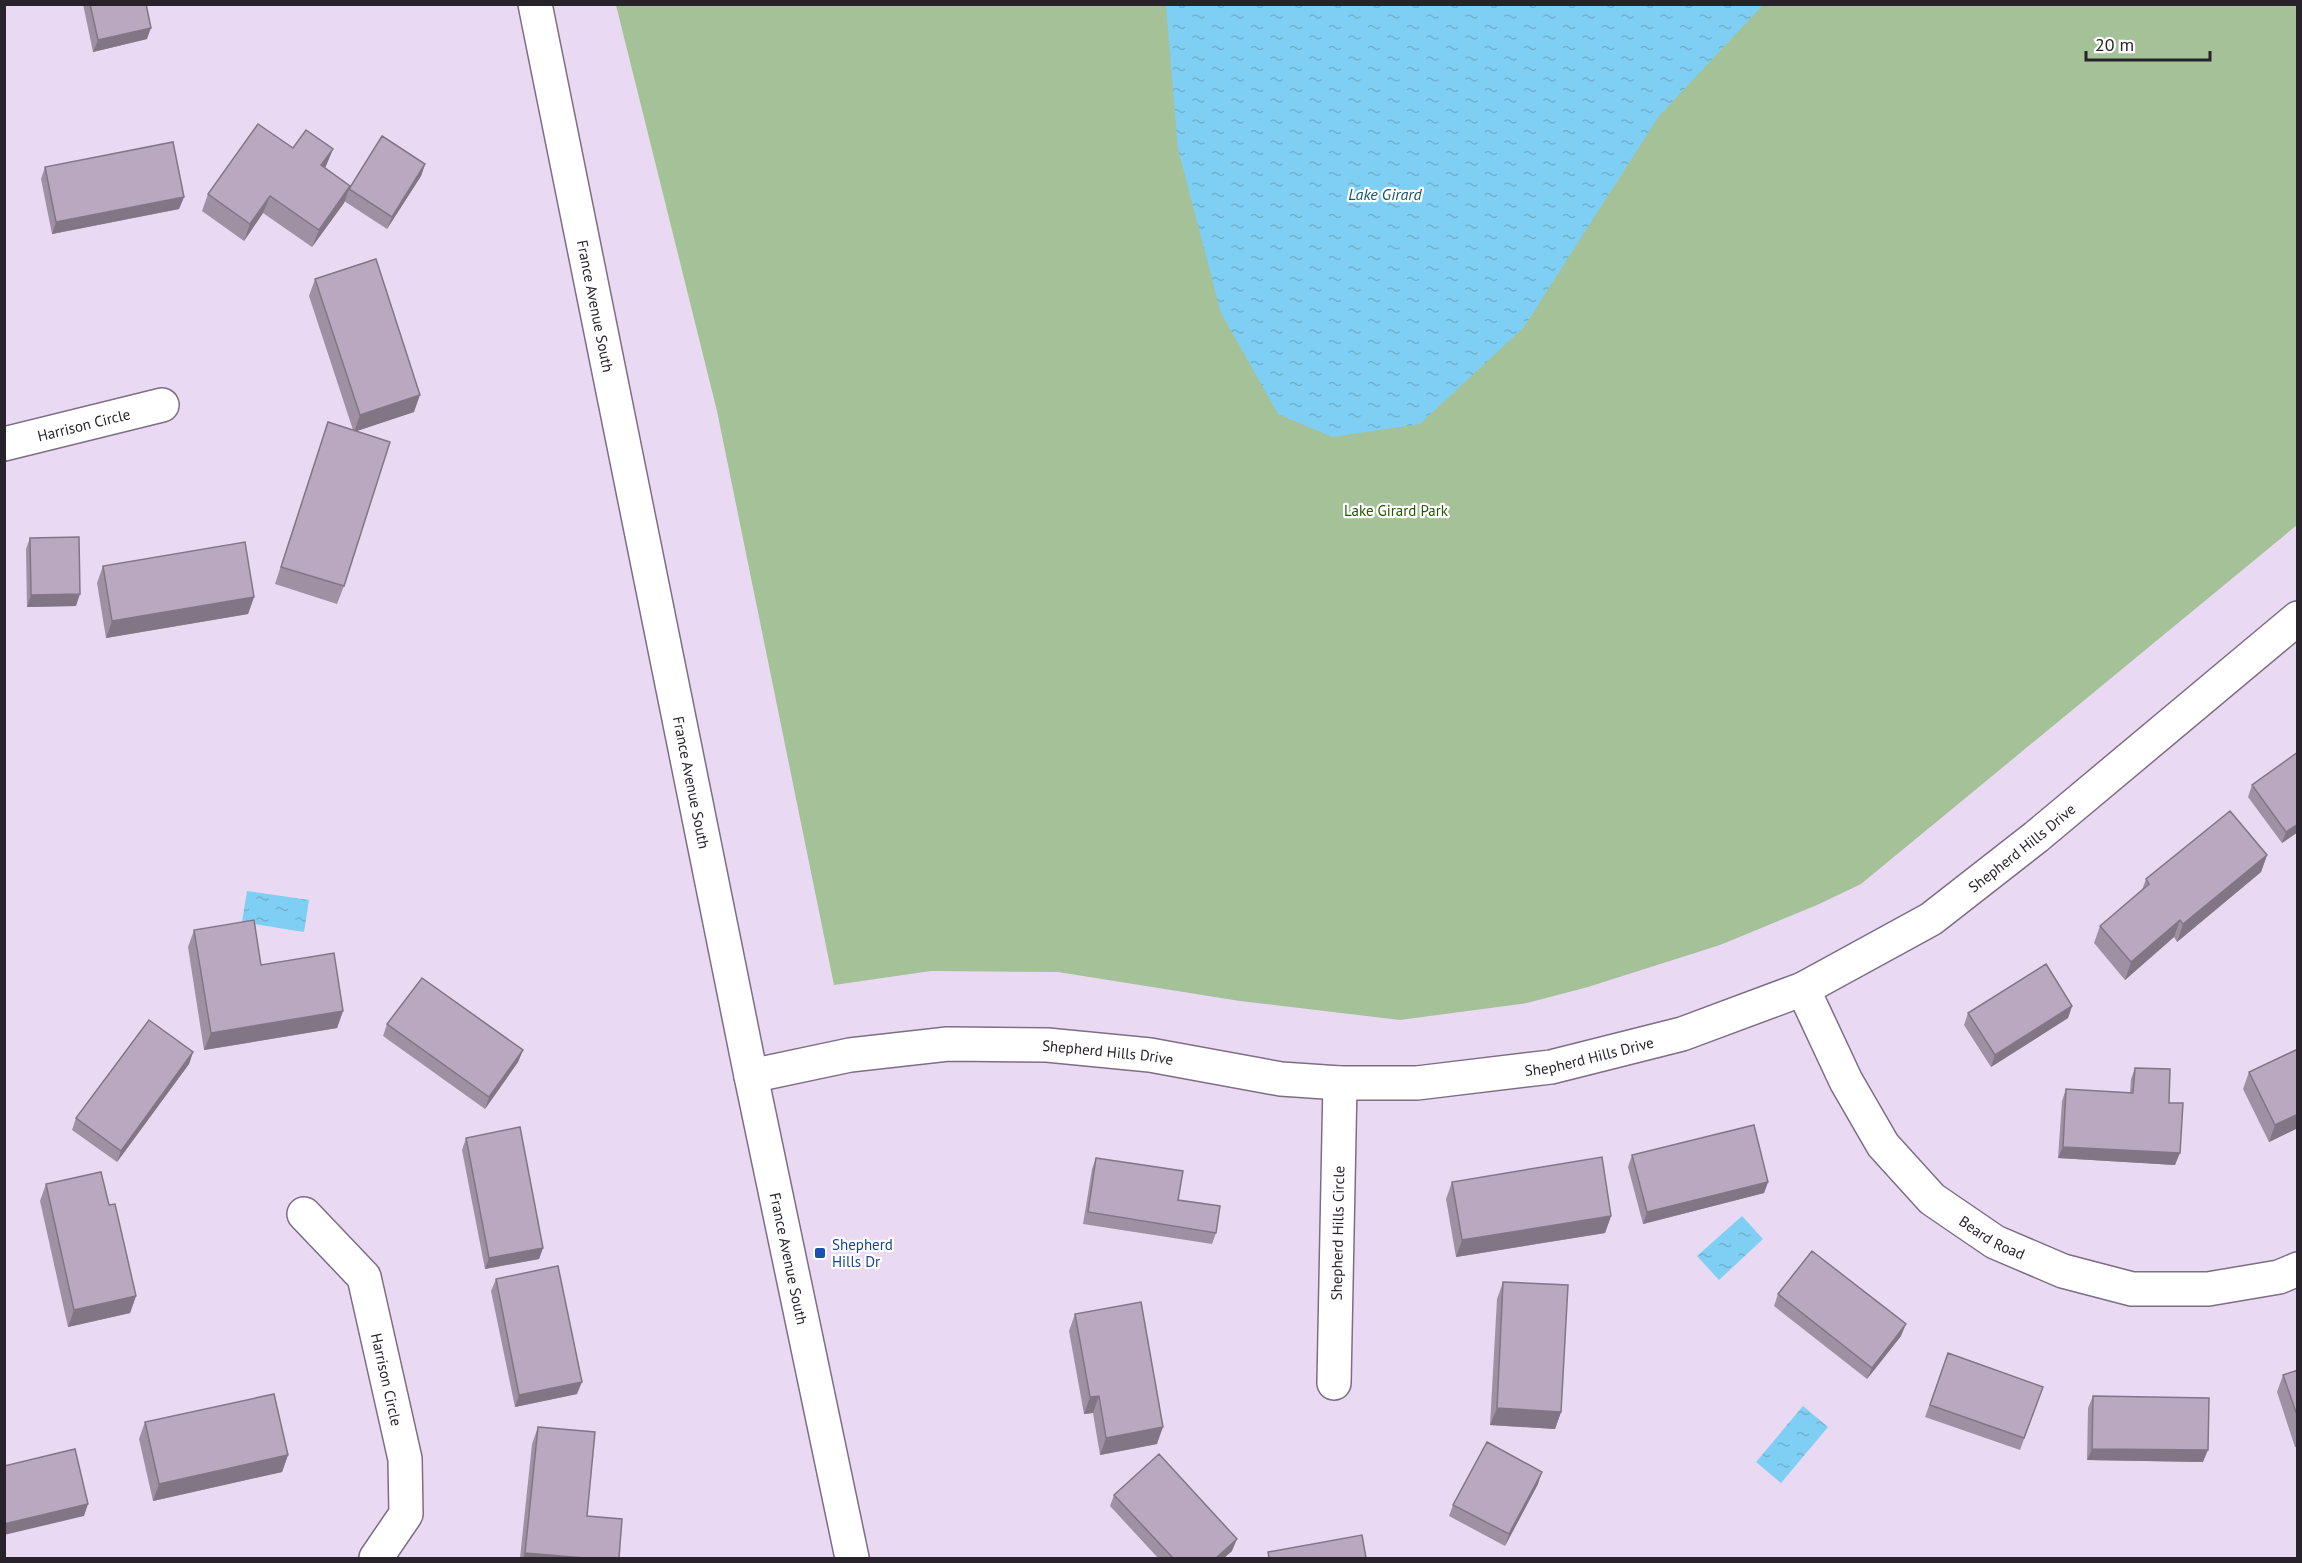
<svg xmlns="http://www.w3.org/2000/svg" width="2302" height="1563" font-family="'PT Sans',sans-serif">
<defs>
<pattern id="water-ripples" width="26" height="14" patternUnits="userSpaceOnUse" patternTransform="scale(1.5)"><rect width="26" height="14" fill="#7fcef3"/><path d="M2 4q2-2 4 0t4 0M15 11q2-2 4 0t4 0" fill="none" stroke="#6eb1d0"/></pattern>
</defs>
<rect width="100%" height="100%" fill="#ead9f2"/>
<path fill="#a4c198" d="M616,5H2297V525L1861,884L1817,905L1720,945L1588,987L1527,1003L1400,1020L1240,1001L1058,972L931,971L834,985L717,411Z"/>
<path fill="url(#water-ripples)" d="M1166,5V4L1763,5L1659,116L1524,327L1420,424L1332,437L1278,414L1221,313L1178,149Z
M247,891L309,900L304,932L242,922Z
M1742,1216L1763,1239L1719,1280L1697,1256Z
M1803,1406L1828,1427L1781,1483L1756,1462Z"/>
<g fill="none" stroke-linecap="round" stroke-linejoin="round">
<g stroke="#7d6e84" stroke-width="36">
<g id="minor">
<path id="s1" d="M4,444L162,405"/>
<path id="s2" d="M1803,989L1846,1081L1883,1145L1932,1199L1995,1242L2063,1271L2132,1289H2208L2279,1277L2298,1269"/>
<path id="s3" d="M751,1076L850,1055L948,1044L1047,1045L1150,1055L1281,1079L1340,1083H1417L1551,1067L1682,1034L1803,989L1931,919L2036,837L2298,618"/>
<path id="s4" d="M304,1214L364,1277L405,1459L406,1514L376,1558"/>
<path id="s5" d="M1334,1383L1340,1083"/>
</g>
</g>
<g stroke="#7d6e84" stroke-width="36">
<g id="secondary">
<path id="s6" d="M535,4L751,1076L852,1558"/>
</g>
</g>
<use href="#minor" stroke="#fff" stroke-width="33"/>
<use href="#secondary" stroke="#fff" stroke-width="33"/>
</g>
<path fill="#9f90a4" d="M83,4H146L147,39L93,52Z
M293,148L333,149L325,168L350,186L344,203L312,247L263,213L244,241L202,211L208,194Z
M425,164L421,176L387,229L344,201L349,189Z
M45,167L184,197L179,209L52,234L41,179Z
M315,279L414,412L356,431L344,586L337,604L275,584L328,422L353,430L309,296Z
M30,538L76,606L27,607L26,549Z
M103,566L254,597L248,614L106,638L97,583Z
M2298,752V832L2282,843L2248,797L2252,785Z
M2267,855L2261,872L2177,942L2174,937L2125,980L2094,943L2100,926L2142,890L2146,879Z
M194,930L261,965L343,1011L337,1028L204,1050L188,947Z
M2072,1006L2068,1018L1991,1067L1964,1025L1968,1013Z
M387,1024L523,1050L518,1062L485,1109L383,1036Z
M2298,1049V1128L2269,1142L2243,1089L2249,1072Z
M193,1052L189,1064L117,1162L72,1130L76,1118Z
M2135,1068L2169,1103L2175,1165L2058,1158L2062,1101L2066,1089L2130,1093L2131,1079Z
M466,1138L543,1248L539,1259L485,1269L462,1150Z
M1632,1155L1768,1182L1764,1193L1643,1224L1628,1167Z
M1096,1158L1178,1200L1216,1233L1212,1244L1083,1224L1092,1169Z
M1452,1182L1611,1216L1605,1233L1456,1257L1446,1199Z
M46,1184L109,1205L136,1296L130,1313L68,1327L40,1201Z
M496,1279L577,1394L515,1407L491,1291Z
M1503,1282L1561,1412L1555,1429L1490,1425L1497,1299Z
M1778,1294L1901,1336L1867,1379L1774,1306Z
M1075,1314L1157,1444L1100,1455L1093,1413L1084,1414L1069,1331Z
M1948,1353L2043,1387L2020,1450L1925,1417Z
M2298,1370V1447H2295L2277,1392L2283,1375Z
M2093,1396L2203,1462L2087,1460L2088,1408Z
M145,1422L288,1455L282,1472L153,1501L139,1439Z
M538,1427L587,1516L619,1558H520L532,1444Z
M1538,1484L1505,1546L1449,1516L1453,1505Z
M1114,1495L1232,1551L1224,1558H1158L1110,1506Z"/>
<path fill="#827686" d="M151,28L147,39L93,52L98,40Z
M333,149L326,166L315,182L321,165Z
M425,164L421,176L387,229L392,217Z
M350,186L344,203L312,247L319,230Z
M270,196L263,213L244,241L250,224Z
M184,197L179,209L52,234L56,222Z
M420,395L414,412L354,432L360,415Z
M80,594L76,606L27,607L31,595Z
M254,597L248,614L106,638L112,621Z
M2298,824V832L2282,843L2286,832Z
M2267,855L2261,872L2177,942L2183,924Z
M2180,920L2174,937L2125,980L2131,962Z
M2072,1006L2068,1018L1991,1067L1995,1055Z
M343,1011L337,1028L204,1050L211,1033Z
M523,1050L518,1062L485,1109L489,1097Z
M193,1052L189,1064L117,1162L121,1151Z
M2298,1114V1128L2269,1142L2275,1125Z
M2063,1147L2180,1153L2175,1165L2058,1158Z
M1768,1182L1764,1193L1643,1224L1647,1212Z
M1611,1216L1605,1233L1456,1257L1462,1240Z
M543,1248L539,1259L485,1269L489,1258Z
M136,1296L130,1313L68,1327L74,1310Z
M1906,1324L1901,1336L1867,1379L1872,1368Z
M582,1382L577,1394L515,1407L519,1395Z
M1099,1396L1093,1413L1084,1414L1090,1397Z
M1497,1408L1561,1412L1555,1429L1490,1425Z
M1163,1427L1157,1444L1100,1455L1106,1438Z
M2092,1449L2208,1450L2203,1462L2087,1460Z
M288,1455L282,1472L153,1501L159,1484Z
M1542,1472L1538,1484L1505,1546L1509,1534Z
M88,1504L84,1516L4,1535V1524Z
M1237,1539L1232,1551L1224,1558H1216Z
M525,1553L585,1558H523Z"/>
<path fill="#b9a8bf" stroke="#827686" stroke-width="1.5" d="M90,4H146L151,28L98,40Z
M258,124L293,148L306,130L333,149L321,165L350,186L319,230L270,196L250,224L208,194Z
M382,136L425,164L392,217L349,189Z
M173,142L184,197L56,222L45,167Z
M376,259L420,395L360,415L315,279Z
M328,422L390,442L344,586L281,567Z
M79,537L80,594L31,595L30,538Z
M245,542L254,597L112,621L103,566Z
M2298,752V824L2286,832L2252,785Z
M2230,811L2267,855L2183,924L2180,920L2131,962L2100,926L2149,884L2146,879Z
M254,920L261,965L334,953L343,1011L211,1033L194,930Z
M2046,964L2072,1006L1995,1055L1968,1013Z
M422,978L523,1050L489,1097L387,1024Z
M149,1020L193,1052L121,1151L76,1118Z
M2298,1049V1114L2275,1125L2249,1072Z
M2135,1068L2170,1069L2169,1103H2183L2180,1153L2063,1147L2066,1089L2133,1093Z
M1754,1125L1768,1182L1647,1212L1632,1155Z
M520,1127L543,1248L489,1258L466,1138Z
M1602,1157L1611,1216L1462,1240L1452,1182Z
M1096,1158L1183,1171L1178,1200L1220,1206L1216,1233L1088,1212Z
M101,1172L109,1205L115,1204L136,1296L74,1310L46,1184Z
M1812,1251L1906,1324L1872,1368L1778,1294Z
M558,1266L582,1382L519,1395L496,1279Z
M1503,1282L1568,1285L1561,1412L1497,1408Z
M1141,1302L1163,1427L1106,1438L1099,1396L1090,1397L1075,1314Z
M1948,1353L2043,1387L2024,1438L1930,1405Z
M2298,1370V1418L2283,1375Z
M274,1394L288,1455L159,1484L145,1422Z
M2093,1396L2209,1398L2208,1450L2092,1449Z
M538,1427L595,1432L587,1516L622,1519L619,1558H585L525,1553Z
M1487,1442L1542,1472L1509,1534L1453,1505Z
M75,1449L88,1504L4,1524V1466Z
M1159,1454L1237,1539L1216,1558H1173L1114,1495Z
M1362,1535L1366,1558H1269L1268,1552Z"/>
<rect fill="#1a4fb4" stroke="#fff" stroke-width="2" x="814" y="1247" width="12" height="12" rx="3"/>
<g text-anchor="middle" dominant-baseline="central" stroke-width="4.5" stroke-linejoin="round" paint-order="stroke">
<g font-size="15" fill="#28222b" stroke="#fff">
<text stroke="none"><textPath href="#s6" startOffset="308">France Avenue South</textPath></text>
<text stroke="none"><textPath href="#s1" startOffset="82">Harrison Circle</textPath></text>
<text stroke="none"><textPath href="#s6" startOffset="794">France Avenue South</textPath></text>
<text stroke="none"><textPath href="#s3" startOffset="1332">Shepherd Hills Drive</textPath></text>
<text stroke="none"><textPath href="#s3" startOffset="360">Shepherd Hills Drive</textPath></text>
<text stroke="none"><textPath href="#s3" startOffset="846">Shepherd Hills Drive</textPath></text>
<text stroke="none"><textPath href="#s5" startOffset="150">Shepherd Hills Circle</textPath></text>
<text stroke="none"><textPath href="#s2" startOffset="320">Beard Road</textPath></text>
<text stroke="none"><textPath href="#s6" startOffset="1280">France Avenue South</textPath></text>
<text stroke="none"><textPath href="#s4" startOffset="192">Harrison Circle</textPath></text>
</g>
<g font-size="15" fill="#255800" stroke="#fff">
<text x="1396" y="510">Lake Girard Park</text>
</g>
<g font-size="15" fill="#164399" stroke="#fff" text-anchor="start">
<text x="832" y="1244">Shepherd<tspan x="832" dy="17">Hills Dr</tspan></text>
</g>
<g font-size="16" font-style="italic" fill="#15546e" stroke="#fff">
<text x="1385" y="194">Lake Girard</text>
</g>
</g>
<rect width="2302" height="1563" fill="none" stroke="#28222b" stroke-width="12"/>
<path d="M2086 51v9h124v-9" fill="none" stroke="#28222b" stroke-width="3"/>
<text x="2095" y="51" font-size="18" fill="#28222b" stroke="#ffffff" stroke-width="4.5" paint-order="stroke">20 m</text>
</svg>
